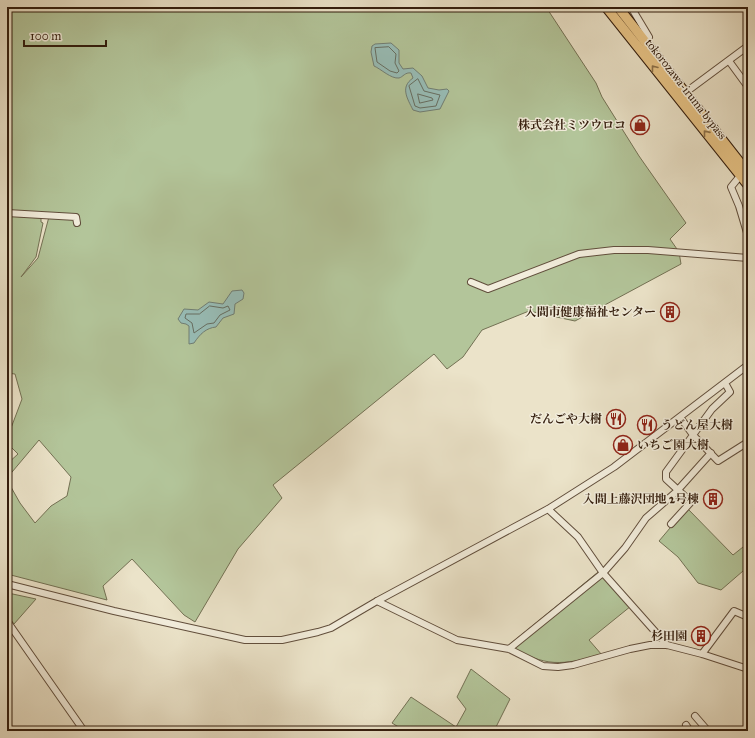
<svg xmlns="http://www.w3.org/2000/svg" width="755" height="738" font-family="'IM FELL Great Primer','Noto Serif JP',serif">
<rect width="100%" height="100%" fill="#ebe3c9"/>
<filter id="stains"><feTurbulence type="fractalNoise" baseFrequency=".005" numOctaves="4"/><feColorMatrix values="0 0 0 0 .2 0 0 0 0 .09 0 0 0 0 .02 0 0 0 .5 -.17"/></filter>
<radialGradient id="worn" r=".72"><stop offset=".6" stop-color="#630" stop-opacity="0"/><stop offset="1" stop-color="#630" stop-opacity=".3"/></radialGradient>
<path fill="#b3c59a" stroke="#737154" d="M7,7H546L596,83L602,97L639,156L686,223L670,239L679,252L681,264L575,321L529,311L482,330L463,357L447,369L434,354L273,485L282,498L238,549L195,622L184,615L132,559L103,586L107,600L7,574V480L20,503L35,523L51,506L67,496L71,477L39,440L7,478V464L18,454L7,443V427L11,428L22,399L15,374L7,373V216L41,218V222L43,223L36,257L21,277L38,258L50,213L7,210Z
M687,508L733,555L748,543V577L743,571L721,590L698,583L678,557L659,541Z
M603,568L631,606L589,640L602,655C561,665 546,668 509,645Z
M8,593L36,599L14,624L7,614Z
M471,669L510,699L494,731L482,729L481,731H405L392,723L411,697L456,727L466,709L457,697Z"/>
<path fill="#98beb8" stroke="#707e74" d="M391,43L399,50V63L403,69L413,68L422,76L428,88L439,90L447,89L449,91L440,109L420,112L413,110C407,98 400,87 413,78L411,73C405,72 403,77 399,78C391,79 381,69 374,66L371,52L372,46L375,44Z
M242,290L244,293L243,299L235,304L234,314L223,318L216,327C206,328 200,334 194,343L189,344V326L186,324L181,323L178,319L184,309L198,310L209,302L223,304L232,291Z"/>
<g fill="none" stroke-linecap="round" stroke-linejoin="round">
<path stroke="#666e62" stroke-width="1" d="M389,47L396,54L395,63L399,71L397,73L390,71L377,62L375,48Z
M418,79L424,91L440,95L436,106L420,108L415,106L409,86Z
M418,94L432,98L433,100L420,103Z
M210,306L223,308L228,306L230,310L220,315L214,323L207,324L194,333L192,323L185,318L186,314H199Z"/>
<g stroke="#614e3c" stroke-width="8">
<path id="minor" d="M631,7L649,37L644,41
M729,61L748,87
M682,95L748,46
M740,176L731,187L739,206L748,236
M7,213L76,217L77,223
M471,282L488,289L579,254L614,250H648L748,258
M680,417L693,435L718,461L748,442
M548,509L578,537L603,573L667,645
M671,524L691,502L666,479V472L712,409L730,392L725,383
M7,584L114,611L245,640H282L318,632L331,628L377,601L548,509L614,467L748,365
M377,601L457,640L509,649L543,666L558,667L573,665L630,649L650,645H667L702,654L748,669
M7,621L84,731
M509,649L603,573L625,548L646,518L676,492L711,453
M702,654L734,611L748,617
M695,716L708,731
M686,725L690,731"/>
</g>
<g stroke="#331d0d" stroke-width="11">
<path id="highway" d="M606,7L748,185
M618,7L748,173"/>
</g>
<use href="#minor" stroke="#f2eddc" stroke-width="6"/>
<use href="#highway" stroke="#e6c284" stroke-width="9"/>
</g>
<defs><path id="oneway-chevron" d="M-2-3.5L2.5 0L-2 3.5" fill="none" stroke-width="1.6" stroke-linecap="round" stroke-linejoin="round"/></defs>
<g stroke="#8c7048">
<use href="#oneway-chevron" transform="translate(654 68) rotate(-128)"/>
<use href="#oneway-chevron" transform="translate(706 133) rotate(-129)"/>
</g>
<defs>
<g id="shop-ring" transform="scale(1)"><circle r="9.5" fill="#f2eddc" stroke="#8f2418" stroke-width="1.5"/><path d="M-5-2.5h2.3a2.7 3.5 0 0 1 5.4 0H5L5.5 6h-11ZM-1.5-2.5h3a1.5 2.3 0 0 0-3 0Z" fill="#8f2418"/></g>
<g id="building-ring" transform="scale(1)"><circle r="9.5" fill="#f2eddc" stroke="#8f2418" stroke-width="1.5"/><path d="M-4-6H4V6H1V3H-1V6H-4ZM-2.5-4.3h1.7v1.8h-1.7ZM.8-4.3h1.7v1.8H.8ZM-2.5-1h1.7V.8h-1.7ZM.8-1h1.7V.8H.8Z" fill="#8f2418"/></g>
<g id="restaurant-ring" transform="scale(1)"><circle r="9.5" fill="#f2eddc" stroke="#8f2418" stroke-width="1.5"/><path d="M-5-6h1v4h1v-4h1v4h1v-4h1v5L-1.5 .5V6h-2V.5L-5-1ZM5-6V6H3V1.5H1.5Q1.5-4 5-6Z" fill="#8f2418"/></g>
</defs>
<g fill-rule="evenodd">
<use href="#shop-ring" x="640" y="125"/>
<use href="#building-ring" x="670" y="312"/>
<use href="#restaurant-ring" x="616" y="419"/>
<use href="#restaurant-ring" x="647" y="425"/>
<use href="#shop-ring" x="623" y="445"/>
<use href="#building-ring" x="713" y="499"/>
<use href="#building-ring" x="701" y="636"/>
</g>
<g text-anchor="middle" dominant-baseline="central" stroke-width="3" stroke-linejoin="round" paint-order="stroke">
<g font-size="12" fill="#331d0d" stroke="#f2eddc">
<text transform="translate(686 89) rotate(52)">tokorozawa-iruma bypass</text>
</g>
<g font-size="12" font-weight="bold" fill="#331d0d" stroke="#f2eddc" text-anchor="end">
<text x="626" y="125">株式会社ミツウロコ</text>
<text x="656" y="312">入間市健康福祉センター</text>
<text x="602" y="419">だんごや大樹</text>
<text x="661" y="425" text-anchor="start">うどん屋大樹</text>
<text x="637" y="445" text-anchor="start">いちご園大樹</text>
<text x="699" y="499">入間上藤沢団地 2号棟</text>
<text x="687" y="636">杉田園</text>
</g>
</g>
<rect width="755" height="738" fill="none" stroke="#ebe3c9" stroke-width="24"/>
<rect x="8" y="8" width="739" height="722" fill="none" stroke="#331d0d" stroke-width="2"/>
<rect x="12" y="12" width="731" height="714" fill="none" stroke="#331d0d"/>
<path d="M24 40v6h82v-6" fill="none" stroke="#331d0d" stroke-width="2"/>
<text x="30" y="40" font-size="12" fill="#331d0d" stroke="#f2eddc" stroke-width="3" paint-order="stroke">100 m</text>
<rect width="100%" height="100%" filter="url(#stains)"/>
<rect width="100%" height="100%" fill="url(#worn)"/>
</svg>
